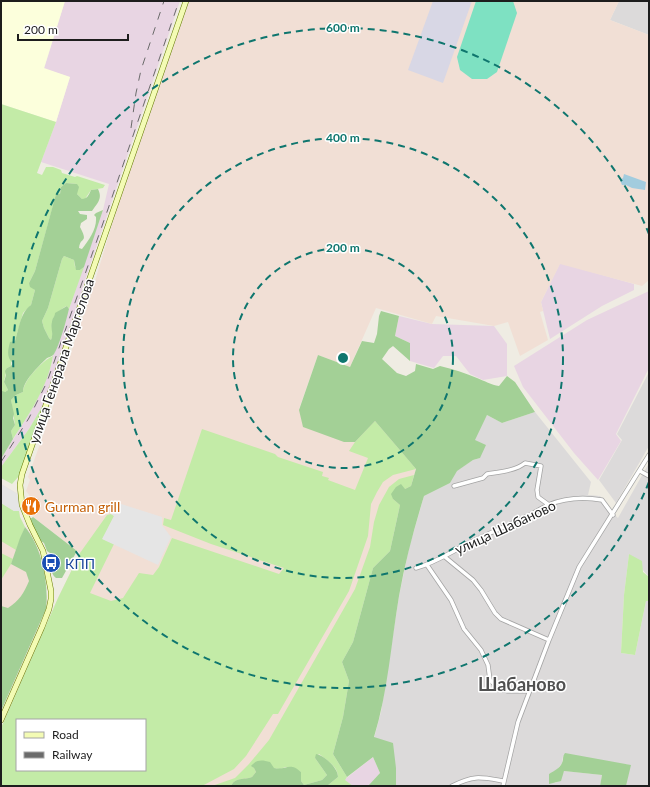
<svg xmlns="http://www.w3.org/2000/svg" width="650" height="787" font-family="Lato,sans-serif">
<rect width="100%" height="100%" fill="#efece3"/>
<path fill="#dcdada" d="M619,1H649V35L610,20Z
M649,372V446L616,503L599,480L622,440L617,434Z
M535,412L591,482L588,495L600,496L615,515L618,518L649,463V577L629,554L624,595L621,653L635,655L646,601H649V786H626L630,765L563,756L562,763L557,770L549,774L555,783L559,781L564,771L602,775L600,786H396V768L374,738L381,712L399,596L409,548L424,496L450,483L456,471L473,460L480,458L474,440L487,415L502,423Z"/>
<path fill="#e8d5e3" d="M65,1H180L82,289L84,290L52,384L43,405L29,429L1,467V459L35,404L52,363L53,356L69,309L103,210L109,184L41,162L56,122L70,77L44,69Z
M560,263L634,284V290L602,306L550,339L541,302Z
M649,291V368L616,434L621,441L598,480L574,453L523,387L514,366L587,320Z
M399,316L432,324L494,326L507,344V376L483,380L470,374L456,356H443L434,368L410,361V343L395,336Z
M373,757L380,773L368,786H353L344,780Z"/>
<path fill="#fcffdc" d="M1,1H65L44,68L70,77L56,122L1,104Z"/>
<path fill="#f1dfd5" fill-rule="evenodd" d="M189,1H619L610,20L649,35V280L642,286L560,264L541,302L543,311L540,312L548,340L520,356L508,322L494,326L436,316L432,324L376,308L350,367L318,355L299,409L375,421L416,469L411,486L253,786H1V728L58,598L80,553L33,517L28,506L30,496L26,491L30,480L28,477L44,433L95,281L126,178ZM17,720H145V770H17Z
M1,484L18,494L21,511H19L20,517L25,527L32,535L35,545L40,553L47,599L46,609L1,711Z"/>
<path fill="#c3eba7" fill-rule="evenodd" d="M1,104L56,122L37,173L42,175L46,167H53L61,170L62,173L75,177L77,176L105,185L103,188L91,190L85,199H82L77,194V184L66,183L61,187L60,194L56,195L35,271L29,283L35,290L31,305L23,313L15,341L13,342L11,366L7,368L4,382L8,390L5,392H2L1,393Z
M64,256L74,260L75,267L80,270L84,267L69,309L67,306C61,308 52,317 52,323C51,330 54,332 51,340L49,338L44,328L42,321L48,308L62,259Z
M53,356C48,386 30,413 13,439L11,431L15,425L11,400L16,395L23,392C23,381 43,360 53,356Z
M43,405L19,476L12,484L1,478V467L29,429Z
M375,421L416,469L393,475L383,482L377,492L371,504L368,536L349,591L278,714H273L246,756L234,769L202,786H1V728L58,598L80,553L107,515L111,514L114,516L103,539L114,544L90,593L111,601L123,598L139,573L153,575L159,567L172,538L279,574L284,568L211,544L163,525L164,518L171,520L202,429L275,454L278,457L323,472L322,476L329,478L328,480L355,490L368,458L349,451L355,442ZM17,720H145V770H17Z
M414,475L411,486L405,489L393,499L400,505L390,551L373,568L353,642L342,662L349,681L343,717L333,754L347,777L345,780L353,786H327L338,777C338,767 327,760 319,754L315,758L327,775L322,780L304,785L301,781V772L286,767L280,769L252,766L254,768L256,772L252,777C244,780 235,777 231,786H212L235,778L249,764L269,740L355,589L370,547L374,522L379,505L389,487L399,479Z
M1,503L14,511H19L20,517L25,527L16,550L1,541Z
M1,553L13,559L11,564L1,580Z
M629,554L642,561L643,572L649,577V601H646L635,655L621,653L624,595Z"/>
<path fill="#a3d096" d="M66,183L77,184L79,187L77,194L82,199C87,199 89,195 91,190L98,189C103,199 97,203 92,211H78L80,214L87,215V219L81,223L80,227C89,244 80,236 79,248L82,249C89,240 97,229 96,217L94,215L96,213L103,210L84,267L80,270H76L74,260L64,256L62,259L48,308L42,321L44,328L49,338L51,340C54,332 50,328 52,322C52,318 55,317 55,313L67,306L69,309C66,321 60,344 54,354C52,357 48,357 46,359C38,367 23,381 23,392L16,395L11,400L14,414L13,418L15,425L11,431L13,439L1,459V393L2,391L5,392L8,390L4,382L6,375L5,371L7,368L11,366L13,363C6,357 8,350 10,342L15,341C19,329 20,313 31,305L35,290L30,287L29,283L35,271L56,194H60L61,187Z
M381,311L399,316L395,336L410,343V361L393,346L389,349L382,359L397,373L406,376L415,371L416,364L433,369L440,366C453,369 465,373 477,378C485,381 491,385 499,386L507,376L515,382L535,412L502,423L487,415L475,440L486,445L480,458L473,460L457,471L450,483L424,496C414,529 405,562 399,596C391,644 388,691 374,737L393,743L396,768V786H368L380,773L373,757L347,777L333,754L343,717L349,681L342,662L353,642L373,568L390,551L400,505L393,499L391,494L396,487L401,484L405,489L411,486L416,469L375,421L355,442H344L303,427L299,410L318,355L350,367L362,341L374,343L377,334L379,316Z
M33,517L77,551L62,578H56C50,573 51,566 53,560L50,553L47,551L44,543L41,541L29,520Z
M25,527C42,547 49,584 46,609L1,711V606L8,608C19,601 24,593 29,581L26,572L11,564L20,538Z
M565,753L631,765L626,786H600L602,775L564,771L561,781L549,784V774C554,771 560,768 562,763C564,759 562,757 565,753Z
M316,754C325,756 338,768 338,777L327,786H231C235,777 244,780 252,777L256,772L254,768L251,766C257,759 262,760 270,762L274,768C286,771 289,761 301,772V781L304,785L322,780L327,775L315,758Z"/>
<path fill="#7ee1c2" d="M476,1H513L517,13L497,72L487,79H472L460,70L457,57Z"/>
<path fill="#e5e5e5" d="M1,484L18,494L21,511H14L1,503Z
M118,503L162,517V525L171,537L158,565L102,539L114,516L111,514Z"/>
<path fill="#d8d7e5" d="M433,1H472L443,83L408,70Z"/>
<path fill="#a2ccde" d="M624,174L646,182L645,190L632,188L626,185H622L620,180L623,178Z"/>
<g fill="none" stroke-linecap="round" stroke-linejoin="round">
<g stroke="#a4a4a4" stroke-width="5">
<path id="minor" d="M640,471L649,476
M454,486L483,478L487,474C499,472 515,471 525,463L541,466L537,490L538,497L549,505
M445,557L473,580L481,590L495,613L501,619L549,640
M427,565L451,600L464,629L481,650L488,665L490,680L498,688L507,691H530
M416,568C435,563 451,552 469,543C485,535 502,528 519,520C529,516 538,510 548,505C565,498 585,497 602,500L613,515
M452,786C474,775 480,777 503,781
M503,786L518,722L549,640L579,567L649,455"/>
</g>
<g stroke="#627801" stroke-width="6">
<path id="secondary" d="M1,720L42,627L49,609L51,599V591L43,551L30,525L22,505L20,485L22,474L186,1"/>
</g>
<use href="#minor" stroke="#fff" stroke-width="3.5"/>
<use href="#secondary" stroke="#f3fbb4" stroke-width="5"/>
<path stroke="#6b6b6b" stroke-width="1" stroke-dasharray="8 8" stroke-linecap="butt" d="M131,128L136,93L141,70L164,1
M1,462L29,418L47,382L108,209L179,1"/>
</g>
<g fill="none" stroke="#0f766e" stroke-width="2" stroke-dasharray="7 5">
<circle cx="343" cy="358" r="110"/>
<circle cx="343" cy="358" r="220"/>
<path d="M649 482A330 330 0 1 1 649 234"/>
</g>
<defs>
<g id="restaurant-disc" transform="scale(1)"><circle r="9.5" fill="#e8710a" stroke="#fff"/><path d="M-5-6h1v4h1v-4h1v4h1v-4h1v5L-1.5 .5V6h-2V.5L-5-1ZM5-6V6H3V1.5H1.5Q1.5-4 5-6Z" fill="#fff"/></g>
<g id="bus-disc" transform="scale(1)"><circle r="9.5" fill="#1a4fb4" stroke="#fff"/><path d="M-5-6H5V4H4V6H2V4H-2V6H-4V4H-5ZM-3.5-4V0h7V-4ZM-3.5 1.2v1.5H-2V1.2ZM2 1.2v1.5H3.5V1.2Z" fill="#fff"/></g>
</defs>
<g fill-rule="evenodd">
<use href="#restaurant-disc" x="31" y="506"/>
<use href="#bus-disc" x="51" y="563"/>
</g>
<g text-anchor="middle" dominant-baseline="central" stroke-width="3" stroke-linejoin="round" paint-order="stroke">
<g font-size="14" fill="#1d1d1d" stroke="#fff">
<text transform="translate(61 361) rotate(-71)">улица Генерала Маргелова</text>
<text transform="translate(505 527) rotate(-25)">улица Шабаново</text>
</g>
<g font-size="14" fill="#c56008" stroke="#fff" text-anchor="start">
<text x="45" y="506">Gurman grill</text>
</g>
<g font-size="14" fill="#164399" stroke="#fff" text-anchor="start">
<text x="65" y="563">КПП</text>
</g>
<g font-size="18" font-weight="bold" fill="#505050" stroke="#fff">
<text x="522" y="684">Шабаново</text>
</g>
</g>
<circle cx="343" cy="358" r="6" fill="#0f766e" stroke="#fff" stroke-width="2"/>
<g font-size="12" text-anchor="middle" font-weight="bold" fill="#0f766e" stroke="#fff" stroke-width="3" stroke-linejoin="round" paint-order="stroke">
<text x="343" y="32">600 m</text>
<text x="343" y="142">400 m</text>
<text x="343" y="252">200 m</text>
</g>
<rect width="650" height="787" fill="none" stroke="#1d1d1d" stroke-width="4"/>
<rect x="16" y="719" width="130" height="52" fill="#ffffff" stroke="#a5a5a5"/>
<rect x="24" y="732" width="20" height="6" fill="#f3fbb4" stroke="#a5a5a5"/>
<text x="52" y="739" font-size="12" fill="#1d1d1d">Road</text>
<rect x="24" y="752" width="20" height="6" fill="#6b6b6b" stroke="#a5a5a5"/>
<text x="52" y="759" font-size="12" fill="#1d1d1d">Railway</text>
<path d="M18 34v6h110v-6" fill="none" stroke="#1d1d1d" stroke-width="2"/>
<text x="24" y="34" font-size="12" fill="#1d1d1d" stroke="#ffffff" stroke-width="3" paint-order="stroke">200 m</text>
</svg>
